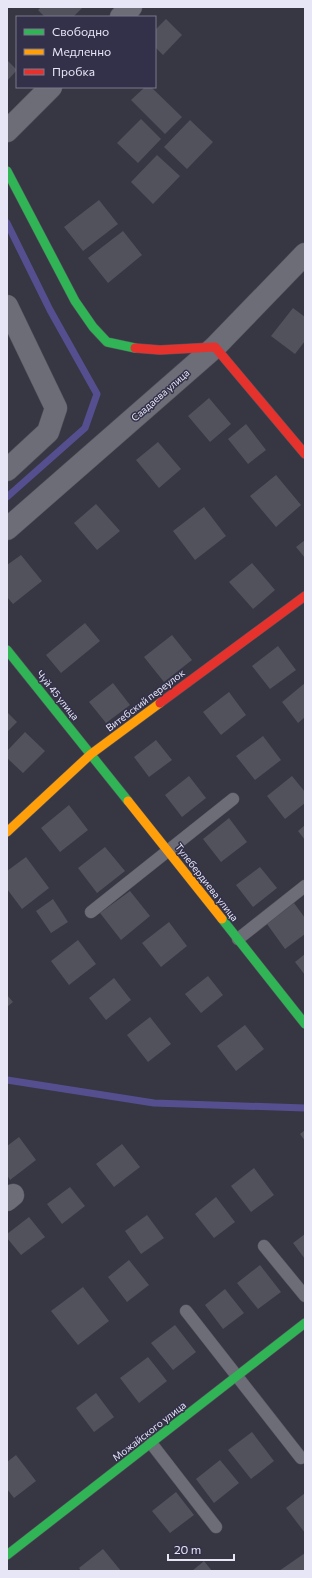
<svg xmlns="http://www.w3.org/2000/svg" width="312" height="1578" font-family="Commissioner,sans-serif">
<rect width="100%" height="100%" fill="#373743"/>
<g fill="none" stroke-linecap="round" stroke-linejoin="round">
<path stroke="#554f90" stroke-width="7" d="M7,223L50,310L97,394L85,428L7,497
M7,1080L154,1103L305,1108"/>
</g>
<path fill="#52525d" d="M41,7H83L73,17H45L38,10Z
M166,19L182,35L163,55L155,47V30Z
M7,60L17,70L7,81Z
M145,87H151L182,117L165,134L131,100Z
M141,119L161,139L138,163L117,143Z
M190,120L213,142L187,169L164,147Z
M157,155L180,176L153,204L131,182Z
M99,200L118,224L83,251L64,227Z
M123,231L142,255L108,283L88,258Z
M293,308L305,317V341L295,354L271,336Z
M209,398L231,424L210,442L188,416Z
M246,424L266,450L248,464L228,439Z
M158,442L181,469L159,488L136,460Z
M276,475L301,505L276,527L250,496Z
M96,504L120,531L97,550L74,523Z
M204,507L226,536L195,560L173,531Z
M305,540V558L296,547Z
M21,555L42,581L13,604L7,597V565Z
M252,563L275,590L253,609L229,582Z
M85,623L100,641L61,673L46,655Z
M172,635L192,660L164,682L144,657Z
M278,646L296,670L270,689L252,666Z
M113,683L130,705L106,723L89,702Z
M305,683V717L298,723L282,702Z
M229,692L246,715L221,735L203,712Z
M7,712L17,722L7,732Z
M25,732L45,751L23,773L7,758V751Z
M263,736L281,760L255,780L236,756Z
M156,740L172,760L149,777L134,757Z
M189,776L206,798L182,817L165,795Z
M292,776L305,792V803L285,819L267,796Z
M69,805L88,830L60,852L41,828Z
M229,818L247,842L221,862L203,839Z
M305,825V840L298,831Z
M105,847L125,871L97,893L78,868Z
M26,857L49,888L22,909L7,889V871Z
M260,867L277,888L253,907L236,885Z
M130,891L150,916L121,940L100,913Z
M53,899L68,922L51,933L36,911Z
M294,903L305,918V934L285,949L267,924Z
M169,922L187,946L161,967L142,943Z
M78,940L96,964L69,985L51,961Z
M305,954V975L295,962Z
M208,976L223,995L201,1013L185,994Z
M114,978L131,1000L106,1020L89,998Z
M7,995L13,1002L7,1007Z
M150,1017L171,1044L148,1062L127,1035Z
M245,1025L264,1049L236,1071L217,1046Z
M305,1130V1141L300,1134Z
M19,1137L36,1160L10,1180L7,1175V1146Z
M122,1144L140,1167L114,1187L96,1164Z
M254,1168L274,1195L251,1212L231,1186Z
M70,1187L85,1206L62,1224L47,1204Z
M216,1197L235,1222L214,1238L195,1214Z
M147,1215L164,1238L141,1254L125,1231Z
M29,1217L45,1237L21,1255L7,1238V1234Z
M305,1234V1259L293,1243Z
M129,1260L149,1285L127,1302L108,1277Z
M260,1265L281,1292L258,1309L237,1283Z
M83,1287L109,1321L78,1345L51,1311Z
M225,1289L244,1313L223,1329L205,1305Z
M175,1325L196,1352L173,1370L151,1343Z
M148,1357L167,1381L139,1403L120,1378Z
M96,1393L114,1417L94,1432L76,1408Z
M252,1432L274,1461L251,1479L228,1450Z
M16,1455L36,1481L14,1498L7,1489V1462Z
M220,1460L239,1483L214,1503L196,1479Z
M176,1492L194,1515L170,1533L152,1511Z
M305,1493V1533L286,1508Z
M103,1549L121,1571H81L79,1568Z
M305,1553V1571H279Z
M204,1561L212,1571H192Z"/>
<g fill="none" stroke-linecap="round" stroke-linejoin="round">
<g stroke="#53535f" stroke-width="13">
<path id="lane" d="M91,912L233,799
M238,939L305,886
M264,1246L305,1296
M186,1311L301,1458
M151,1443L216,1527"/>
</g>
<g stroke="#53535f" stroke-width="23">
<path id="street" d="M121,17L131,7
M7,131L51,87
M7,306L56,408L48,432L7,470
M7,529L215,347L305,254
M7,1200L13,1195"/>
</g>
<g stroke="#53535f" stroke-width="10">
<path id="fast" d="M7,171L75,301L93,327L107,342L135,348
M7,650L128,801
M222,919L305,1024
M7,1555L305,1323"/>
</g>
<g stroke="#53535f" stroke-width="10">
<path id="slow" d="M128,801L222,919
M7,832L91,754L160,703"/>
</g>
<g stroke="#53535f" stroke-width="10">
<path id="jam" d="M135,348L160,350L215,347L305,454
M160,703L305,596"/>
</g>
<use href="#lane" stroke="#6d6d77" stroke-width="12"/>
<use href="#street" stroke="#6d6d77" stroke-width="22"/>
<use href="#fast" stroke="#30b455" stroke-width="9"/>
<use href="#slow" stroke="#ff9f0a" stroke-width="9"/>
<use href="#jam" stroke="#e5322d" stroke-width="9"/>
</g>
<g text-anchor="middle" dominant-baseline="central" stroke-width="3" stroke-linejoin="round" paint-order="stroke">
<g font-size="10" fill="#e6e6f6" stroke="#323149">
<text transform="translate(160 395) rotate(-41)">Саадаева улица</text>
<text transform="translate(58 695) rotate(51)">Чуй 45 улица</text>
<text transform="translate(145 700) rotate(-37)">Витебский переулок</text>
<text transform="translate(207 882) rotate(52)">Тулебердиева улица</text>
<text transform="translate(149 1431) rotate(-38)">Можайского улица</text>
</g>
</g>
<rect width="312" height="1578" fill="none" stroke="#e6e6f6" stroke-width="16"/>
<rect x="16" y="16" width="140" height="72" fill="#323149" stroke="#7a798e"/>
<rect x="24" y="29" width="20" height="6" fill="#30b455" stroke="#7a798e"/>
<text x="52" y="36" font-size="12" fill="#e6e6f6">Свободно</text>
<rect x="24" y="49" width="20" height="6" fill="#ff9f0a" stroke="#7a798e"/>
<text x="52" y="56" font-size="12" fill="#e6e6f6">Медленно</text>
<rect x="24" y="69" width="20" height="6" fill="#e5322d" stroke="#7a798e"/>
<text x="52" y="76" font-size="12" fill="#e6e6f6">Пробка</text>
<path d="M168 1554v6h66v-6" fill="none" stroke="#e6e6f6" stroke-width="2"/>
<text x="174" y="1554" font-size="12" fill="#e6e6f6" stroke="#323149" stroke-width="3" paint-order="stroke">20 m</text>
</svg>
